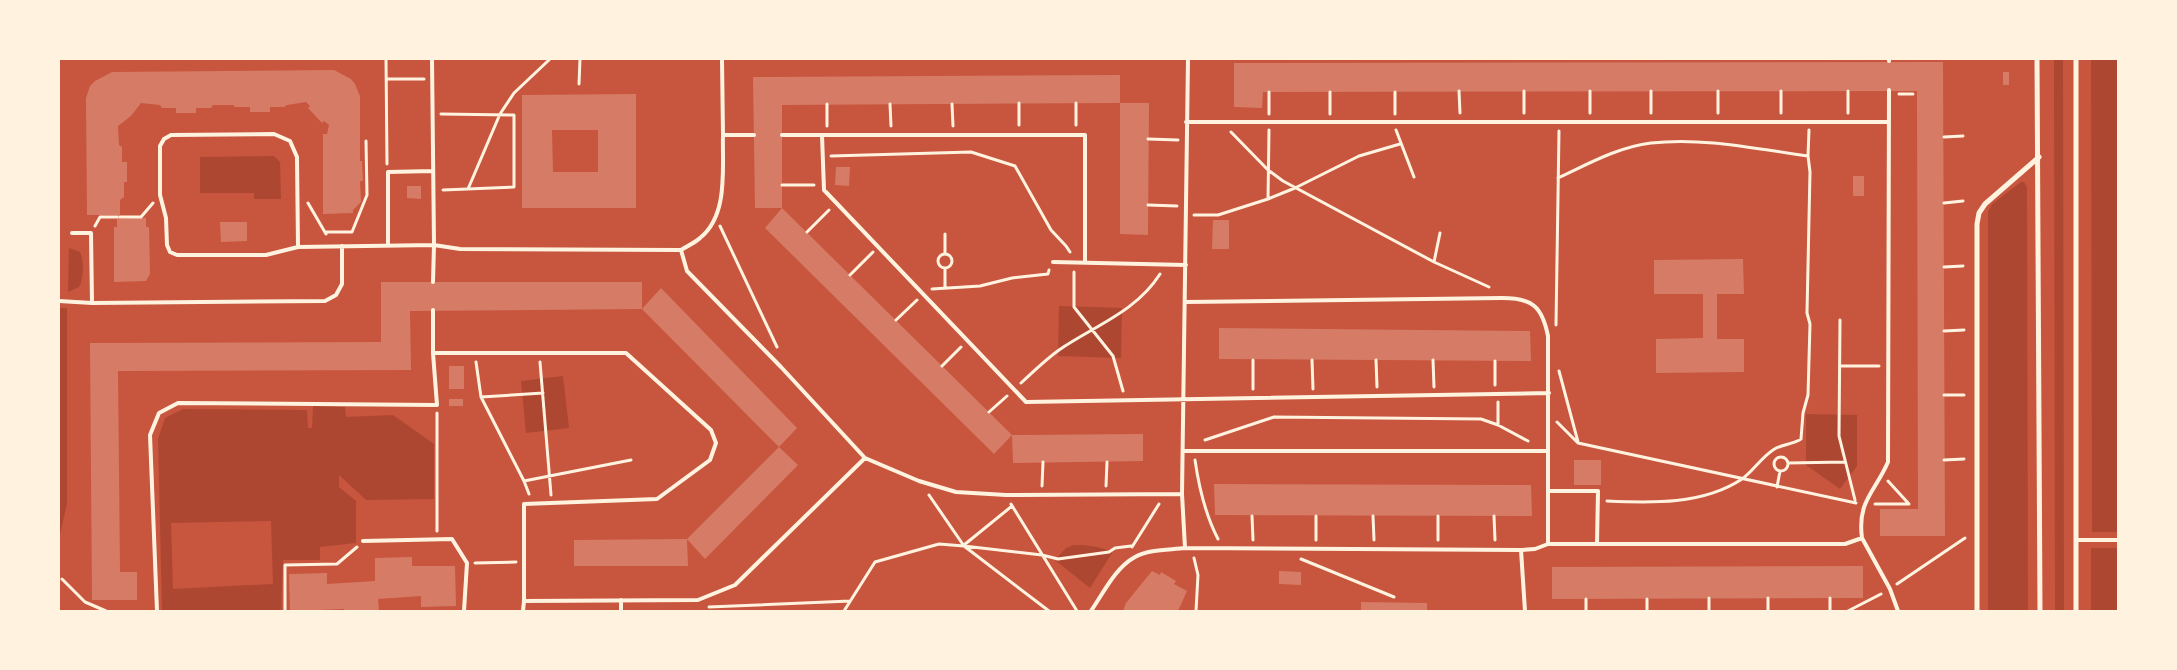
<svg xmlns="http://www.w3.org/2000/svg" width="2177" height="670" font-family="Rubik,sans-serif">
<rect width="100%" height="100%" fill="#c8553d"/>
<path fill="#ae4732" fill-rule="evenodd" d="M2054,59H2063L2064,611H2055Z
M2091,59H2118V532H2092Z
M274,156L280,162L281,199H254V193H200V157Z
M2021,182H2024L2027,187L2028,611H1988V212L1992,204Z
M69,248L80,252C84,261 84,278 79,287L68,292Z
M1059,306L1122,308L1121,358L1058,356Z
M59,308H67V503L59,539Z
M563,376L569,428L526,433L521,381Z
M313,406L345,407L346,417L393,415L434,444V499L366,500L339,475V487L356,501V543L320,547V560H283L281,611H162L158,439L165,418L183,409L307,410L308,428H312ZM271,521L273,584L173,589L171,523Z
M1806,414L1857,415V466L1840,489L1806,465Z
M1074,545C1086,545 1102,546 1112,553L1090,588L1055,560L1066,548Z
M2091,548H2118V611H2091Z"/>
<path fill="#d67c66" fill-rule="evenodd" d="M1943,62L1945,536H1880V509H1918L1917,91L1263,92L1262,108L1234,107V63Z
M334,70L351,79L355,84L360,96V161H362L363,181H360L361,202L353,210V213L323,214V134H327L329,125L324,121L322,123L308,108L310,106L306,102L287,105L284,107H270V112H250V107H235L233,105H213L211,108H196V113H176V108H162L160,105L141,103L131,116L118,126L119,145L122,147V162H127V182H124V197L120,200V219L146,218V227H149L150,274L146,281L114,282V227H117V215H87L86,98L90,86L95,81L112,72Z
M2003,72H2009V85H2003Z
M1120,75V103L782,105V208H755L753,77Z
M636,94V208H522V95ZM552,130H598V172H553Z
M1120,103H1149L1148,235L1120,234Z
M836,167H850L849,186L835,185Z
M1853,176H1864V196H1853Z
M407,186H421V199L407,198Z
M782,208L1012,435L994,454L765,228Z
M1213,220H1229V249H1212Z
M220,222H247V241L221,242Z
M1743,259L1744,294H1717V339H1744V372L1656,373V339L1703,338V294H1654V260Z
M381,282H642V309L410,311L411,370L118,371L120,572H137V600H92L90,343L381,342Z
M661,288L797,428L779,447L642,309Z
M1219,328L1530,331L1531,361L1219,359Z
M449,366H464V389H449Z
M449,399H463V406H449Z
M1143,434V461L1013,463L1012,435Z
M779,447L798,465L705,559L687,539L688,566H574V540L687,539Z
M1574,460H1601V485H1574Z
M1214,484L1531,485L1532,516L1215,515Z
M412,557V566H455L456,606L421,607V596L378,599L379,611H344V609L290,611L289,574L327,573V584L375,581V558Z
M1863,566V598L1552,599V567Z
M1152,571L1160,575L1161,572L1176,581L1174,584L1187,591L1178,611H1123L1126,603Z
M1279,571L1301,572V585L1279,584Z
M1361,602L1427,603V611H1361Z"/>
<g fill="none" stroke-linecap="round" stroke-linejoin="round">
<path stroke="#fff3e0" stroke-width="3" d="M386,59L387,164
M386,79H424
M579,84L580,59
M1459,91L1460,113
M1524,91V113
M1590,91V113
M1651,91V113
M1848,91V113
M1269,92V114
M1330,92V114
M1395,92V114
M1899,94H1913
M1019,103V125
M1076,103V125
M827,104V126
M890,104L891,126
M952,104L953,126
M1718,113V91
M1781,113V91
M441,114L514,115V187L443,190
M1396,130L1414,177
M1231,132L1268,170L1283,181L1434,262L1489,287
M1944,137L1963,136
M1148,139L1178,140
M831,156L971,152L1015,166L1051,230L1066,246L1070,252
M1558,178C1588,164 1618,147 1651,143C1703,137 1757,149 1808,156
M782,185H814
M468,189L500,114L514,93L550,59
M1268,199L1269,130
M308,203L326,234
M1944,203L1963,201
M1148,205L1177,206
M1194,215H1218L1268,199L1295,188L1359,156L1400,144
M120,217H141L153,203
M95,226L100,217H117
M720,226L777,347
M326,232H352L367,195L366,141
M807,232L829,210
M945,234V254
M938 261a7 7 0 1 1 14 0a7 7 0 1 1-14 0Z
M1434,262L1440,233
M1944,267L1963,266
M1074,272V307L1113,356L1123,391
M850,275L873,252
M945,288V269
M932,289L980,286L1012,278L1048,274L1049,270
M896,320L917,300
M1840,320L1839,436L1855,500
M1556,325L1559,131
M1944,331L1964,330
M1253,360V389
M1312,360L1313,389
M1376,360L1377,387
M1433,360L1434,387
M1495,361V385
M476,362L481,397L524,481L529,494
M540,362L551,495
M942,366L961,347
M1840,366H1879
M1559,371L1578,442
M1021,383C1033,372 1045,360 1059,350C1094,326 1136,312 1160,274
M1944,395H1964
M481,397L543,393
M989,412L1007,396
M1557,422L1578,443L1856,503
M1498,425V402
M1205,440L1274,417L1481,419L1498,425L1528,441
M1774 464a7 7 0 1 1 14 0a7 7 0 1 1-14 0Z
M1195,460C1199,488 1205,514 1218,539
M1944,460L1964,459
M1788,463L1845,462
M524,481L631,460
M1042,486L1043,462
M1106,486L1107,462
M1777,487L1780,471
M929,495L964,546L1042,555L1058,559L1109,552L1115,548L1131,546
M1607,501C1651,503 1703,505 1742,479C1753,471 1761,458 1773,450C1781,444 1792,445 1801,439L1803,413L1808,395L1810,324L1807,313L1810,172L1808,156L1809,130
M1011,504L1077,611
M1875,504H1909L1888,481
M1252,516L1253,540
M1316,516V540
M1373,516L1374,540
M1494,516L1495,540
M437,531V413
M1438,540V516
M964,545L1012,506
M1132,547L1159,504
M1194,558L1198,575L1196,611
M1301,559L1394,597
M475,563L516,562
M62,579L85,602L106,611
M1897,584L1965,538
M1709,598V611
M1768,598V611
M1586,599V611
M1647,599V611
M709,607L850,601
M285,611V565L337,564L357,547
M844,611L875,562L939,544L964,546L1049,611
M1830,611V598
M1848,611L1881,594"/>
<path stroke="#fff3e0" stroke-width="4" d="M432,59L434,245L460,249L681,250C687,246 695,243 700,238C729,215 722,167 723,135
M722,59L723,135H754
M1188,59L1182,494L1185,548L1521,550L1525,611
M1889,59V61
M1186,122H1888
M782,135H1085V263
M822,135L824,190L1026,402L1549,393
M72,233H91L92,303
M388,246V172L433,171
M298,247L297,157L290,141L274,134L171,135L164,139L160,146V195L166,218L167,245L170,252L177,255H266L298,247L434,245L433,282
M681,250L687,271L781,367L865,458L919,481L956,492L1006,495L1182,494
M1053,262L1186,265
M59,301L92,303L325,301L336,295L342,284V246
M1185,302L1502,298C1532,298 1542,306 1548,336V544L1535,549L1521,550
M433,353H626L711,430L716,443L710,460L657,499L524,504V601
M1184,451H1548
M1548,491H1598L1597,544
M1862,538C1857,501 1875,492 1888,462L1889,90
M2076,540H2118
M363,541L452,539L467,563L464,611
M1548,544H1845L1862,538L1890,589L1898,611
M157,611L150,435L159,413L178,403L437,405L433,353V310
M523,611L524,601L698,600L735,585L865,458
M621,611V600
M1091,611C1104,592 1115,568 1135,557C1149,549 1170,550 1185,548"/>
<path stroke="#fff3e0" stroke-width="5" d="M2037,59L2040,611
M2076,59V611
M1977,611V224L1979,213L1985,204L2039,157"/>
</g>
<rect width="2177" height="670" fill="none" stroke="#fff3e0" stroke-width="120"/>
</svg>
